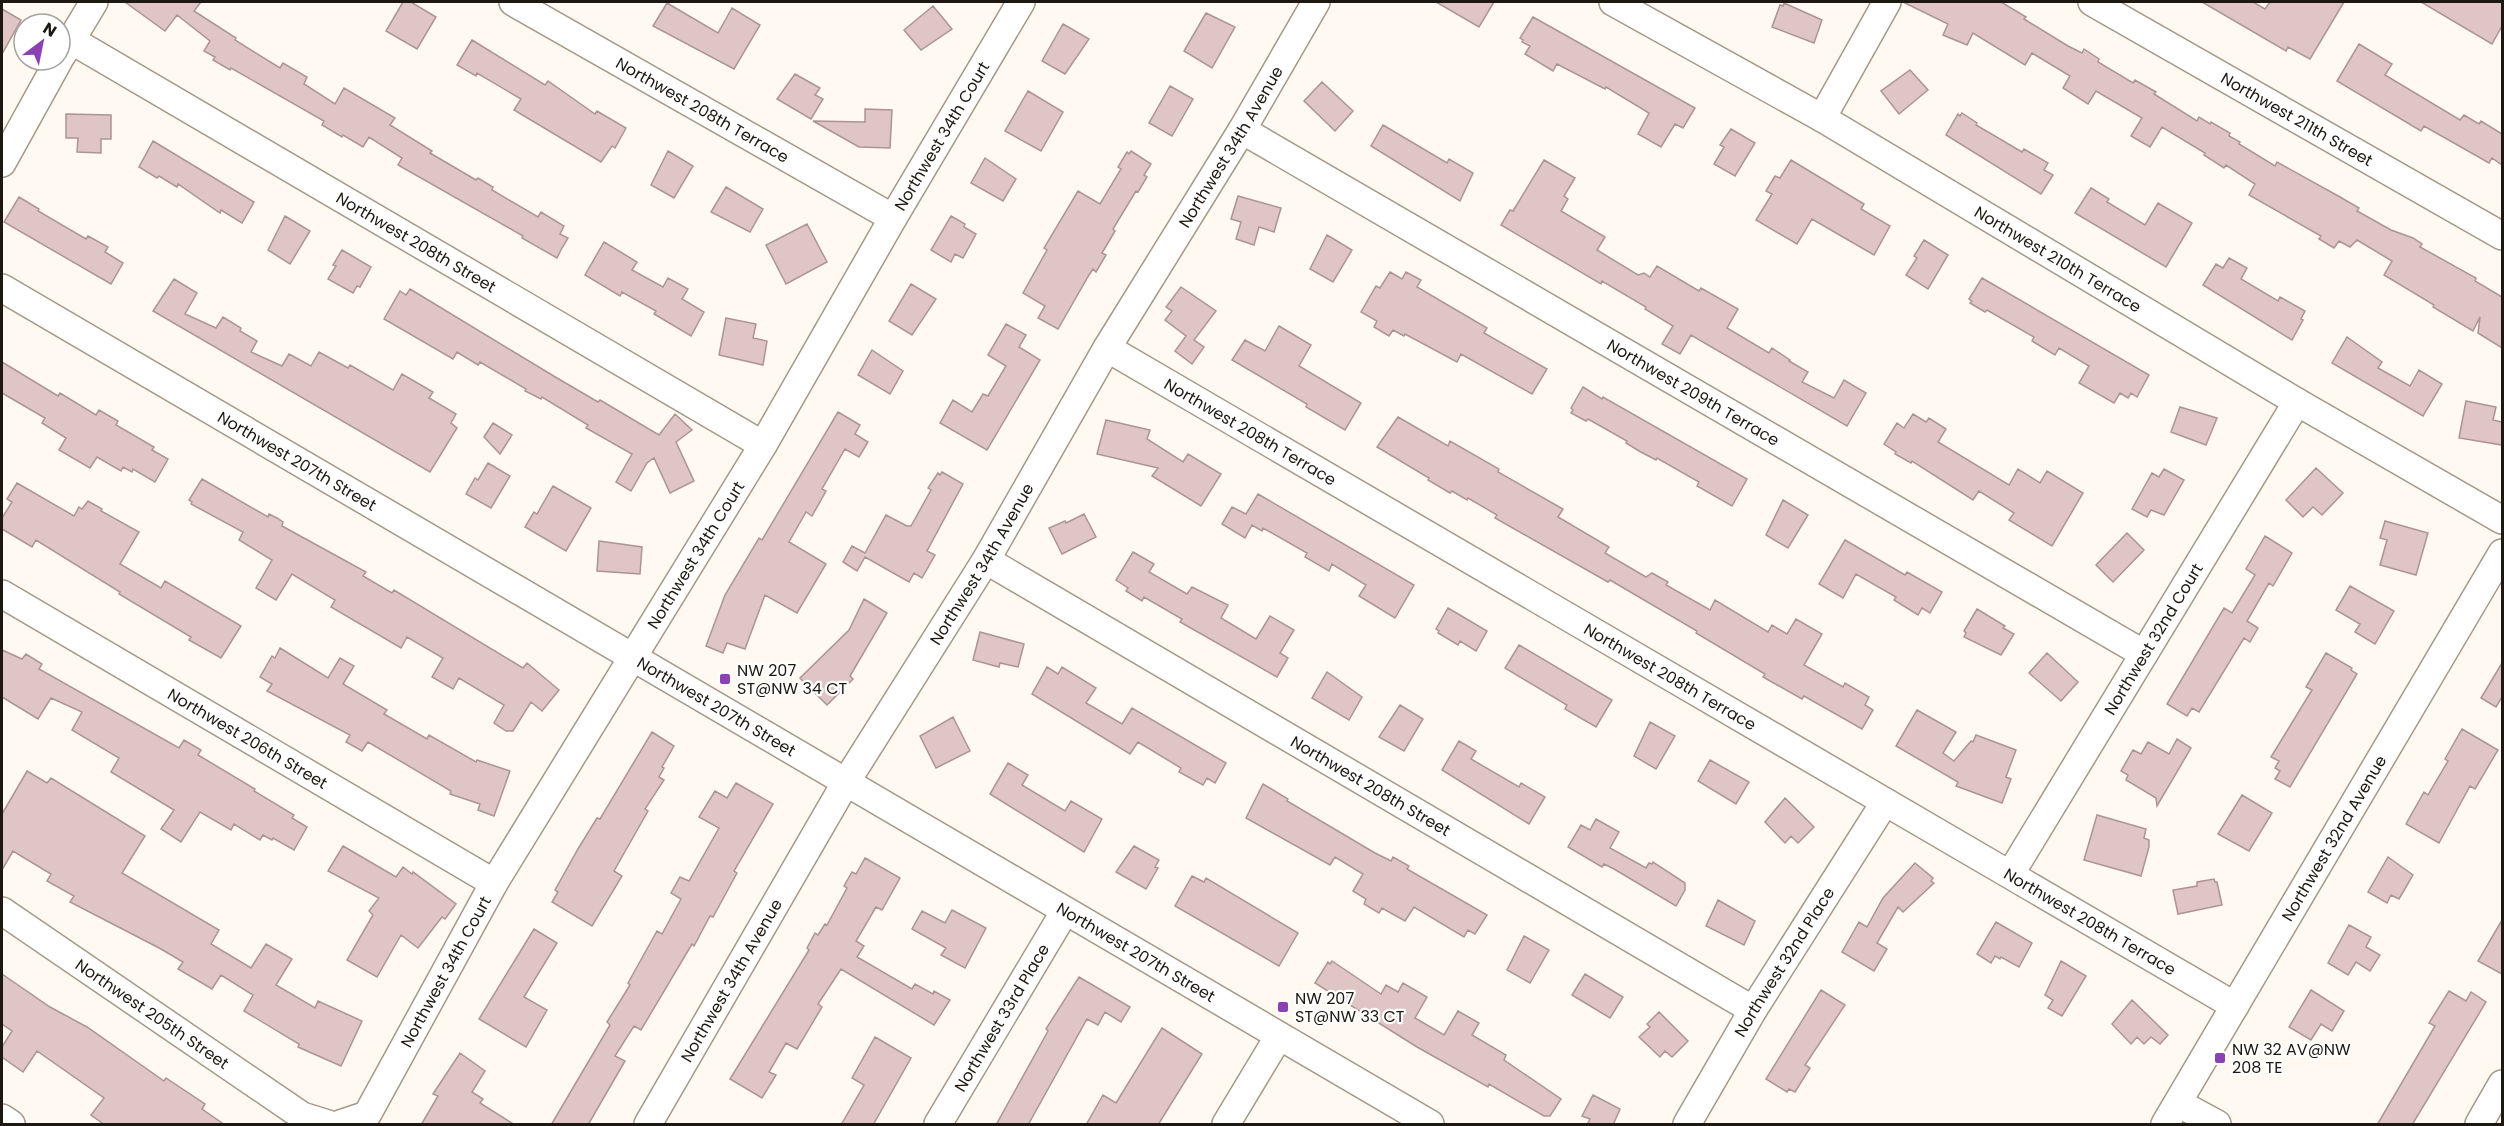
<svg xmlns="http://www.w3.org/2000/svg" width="2504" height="1126" font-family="Poppins,sans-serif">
<rect width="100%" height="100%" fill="#fff9f1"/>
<path fill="#dfc5c3" stroke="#ad9493" stroke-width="1.5" d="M125,2H201L194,11L236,38L235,40L280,68L283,63L307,77L304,84L335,104L344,88L395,118L390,125L432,151L430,153L476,180L478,178L493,187L492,190L538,217L541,212L564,226L560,234L568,238L562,248L557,258L522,238L523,236L398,165L402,158L369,137L363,147L343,135L342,137L322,125L324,121L231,68L230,70L213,60L215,57L204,51L210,41L177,15L165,31Z
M403,2H411L436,17L417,49L386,31Z
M1436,2H1494L1479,27Z
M1903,2H2001L2026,17L2024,19L2068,46L2082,53L2084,49L2099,59L2098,62L2133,83L2135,80L2156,92L2154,94L2197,121L2199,117L2210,124L2211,122L2230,133L2229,136L2240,142L2239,144L2275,166L2277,162L2340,197L2359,208L2357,211L2391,230L2413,238L2422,244L2420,247L2476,278L2475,281L2502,297V348L2478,333L2480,317L2473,331L2433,307L2434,305L2384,275L2392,261L2357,240L2350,247L2339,241L2334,248L2319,239L2321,236L2249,195L2255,184L2226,165L2224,168L2204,155L2205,153L2162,127L2150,147L2131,136L2142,118L2096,91L2088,104L2063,88L2070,76L2032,53L2025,65L1973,33L1967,45L1943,35L1948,24Z
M2202,2H2253L2265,9L2270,2H2344L2310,59L2288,47L2286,51Z
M2421,2H2502V26L2492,44Z
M667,3L718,33L732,8L760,25L734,69L653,26Z
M1784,3L1822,20L1814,43L1772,27L1780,5L1783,6Z
M933,6L952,29L921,50L904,30Z
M2,9L21,20L2,54Z
M1206,13L1235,27L1212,68L1184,51Z
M1533,17L1695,108L1683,128L1675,124L1661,147L1638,134L1649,113L1606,87L1605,89L1557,64L1553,71L1525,54L1530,46L1522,42L1523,40L1520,38Z
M1063,24L1089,39L1065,74L1042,61Z
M472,40L545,85L548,81L595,114L597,111L626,128L615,148L612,146L601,162L514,110L521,99L477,73L476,76L457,65Z
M2359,44L2392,64L2385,75L2460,120L2464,115L2479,124L2481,121L2502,134V165L2492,158L2489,163L2424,126L2421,131L2337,81Z
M1910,70L1928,90L1899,114L1881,91Z
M795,74L820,88L815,95L823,99L811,119L777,99Z
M1322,82L1353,111L1335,131L1304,101Z
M1170,86L1193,99L1172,136L1149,123Z
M1028,91L1063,112L1041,151L1005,131Z
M865,109L892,110L890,148L859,147L813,121L865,122Z
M1962,113L1977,123L1976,125L2022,152L2024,149L2048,163L2044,170L2053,175L2041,194L1946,135L1958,114L1960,116Z
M66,114L111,115V139H101V153L77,152L78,138H66Z
M1383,125L1447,163L1449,159L1473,173L1460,201L1371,146Z
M1731,129L1755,143L1735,176L1714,164L1724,147L1720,145Z
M153,141L254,202L242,223L221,210L220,213L178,184L177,187L159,176L157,178L139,167Z
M668,151L693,166L674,198L651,185Z
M1131,151L1151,164L1144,175L1147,177L1138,192L1136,191L1113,229L1115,231L1102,253L1106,255L1096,272L1093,269L1089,275L1058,329L1038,318L1045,306L1023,293L1047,250L1044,248L1078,191L1100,204L1121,169L1118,167L1127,152L1129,154Z
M985,158L1016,179L1003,201L971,183Z
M1544,160L1575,178L1564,196L1568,199L1561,211L1605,237L1597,250L1638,275L1644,273L1650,277L1657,266L1699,291L1701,288L1738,309L1727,328L1769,353L1772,348L1790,360L1789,361L1808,372L1802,382L1834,398L1844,380L1866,393L1847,426L1691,335L1680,354L1662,344L1673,326L1645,309L1646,307L1602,281L1601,284L1501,225L1510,210L1513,211Z
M1791,160L1864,204L1861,209L1890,226L1874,255L1812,219L1797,244L1756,220L1772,194L1766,191L1775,176L1780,178Z
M726,187L763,209L750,232L711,212Z
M2091,188L2109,199L2107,202L2145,225L2158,203L2192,223L2166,267L2075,213Z
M1238,196L1281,208L1274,232L1259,227L1254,245L1236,239L1241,222L1231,219Z
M19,197L39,209L38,211L86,239L88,236L108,247L105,252L123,263L111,284L4,222Z
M285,216L310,231L290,264L268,250Z
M951,216L965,224L964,227L976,234L963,258L955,254L951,262L931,250Z
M807,224L827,262L786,284L766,245Z
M1327,235L1352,250L1333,282L1310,269Z
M1924,240L1948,255L1928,289L1906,275L1917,258L1914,256Z
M604,242L637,262L632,270L663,287L668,278L688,289L682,299L704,312L691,336L654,314L656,311L622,292L620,296L585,275Z
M342,250L371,267L360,287L357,286L353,293L328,279L336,266L333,265Z
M2229,258L2247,268L2241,279L2278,301L2280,297L2305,311L2301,319L2303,320L2292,340L2203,285L2216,264L2223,268Z
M1390,272L1402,279L1406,272L1421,280L1417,287L1487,328L1484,333L1547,369L1532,394L1461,354L1457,362L1405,334L1404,336L1393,330L1389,336L1374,327L1377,321L1361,312L1376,286L1380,288Z
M1982,278L2149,375L2137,397L2131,393L2128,398L2120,393L2114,403L2079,383L2089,366L2059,348L2055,355L2032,341L2034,337L1987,310L1985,312L1970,303L1972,301L1969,299Z
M174,279L197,293L185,314L216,328L223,317L241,328L240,331L257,341L251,352L282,366L289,354L311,366L319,352L348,368L350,365L393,390L402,374L433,392L429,398L456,414L451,423L457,428L430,472L153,311Z
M911,284L936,299L912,335L889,321Z
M1181,287L1216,311L1194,340L1204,347L1192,364L1175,351L1186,336L1165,320L1172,311L1166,307Z
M410,289L557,378L598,402L600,400L659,435L675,414L692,430L676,442L694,481L670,493L654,458L647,463L631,491L616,482L632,454L586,428L588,425L542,397L541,399L525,391L526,389L480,362L478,365L457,352L453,359L384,319L400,291L406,295Z
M726,318L756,324L753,338L767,341L763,365L719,355Z
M1006,324L1026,335L1019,347L1040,360L987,450L940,423L953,400L972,412L983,394L988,396L1006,366L988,355Z
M1279,326L1311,345L1299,366L1361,403L1345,430L1306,407L1307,404L1232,360L1245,340L1265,351Z
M2347,337L2382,362L2378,368L2410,386L2419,370L2442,384L2423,416L2332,363Z
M872,350L903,371L890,394L858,375Z
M2,362L58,396L60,393L96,415L99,410L118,421L116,425L154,447L152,450L168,459L155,482L133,469L132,472L123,467L121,471L97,457L90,468L59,450L66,438L42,423L45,418L2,393Z
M1583,387L1602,399L1603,397L1747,479L1732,506L1697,486L1699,482L1657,458L1656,460L1639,451L1626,443L1627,441L1588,419L1586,421L1571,413L1573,410L1571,408Z
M2466,401L2496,407L2493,420L2502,422V445L2459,438Z
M2180,407L2217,418L2206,445L2171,432Z
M838,412L860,425L855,434L868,442L859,457L845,449L822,489L826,491L812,516L806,512L789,542L826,564L797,613L765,595L745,649L727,643L723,653L706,646L725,595L759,538L762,540Z
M1913,414L1926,422L1929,418L1946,429L1938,442L2009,485L2018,469L2040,483L2047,471L2083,493L2052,546L2009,520L2014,513L1979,491L1973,500L1912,461L1911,463L1895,454L1896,452L1884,444L1897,423L1904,428Z
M1398,417L1448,446L1450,441L1499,469L1498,472L1563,509L1558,517L1609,547L1605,553L1646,577L1652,573L1668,582L1666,585L1710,610L1715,600L1768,632L1772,625L1787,634L1796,619L1822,634L1804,665L1843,687L1845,683L1869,697L1865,705L1873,710L1862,729L1804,696L1802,699L1763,677L1765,674L1696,633L1697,631L1610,580L1608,582L1495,518L1497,515L1468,498L1467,500L1452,491L1450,493L1428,480L1429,478L1377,447Z
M1106,420L1150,430L1147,439L1183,462L1188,454L1221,474L1201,506L1152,476L1158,468L1097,454Z
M493,423L512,435L500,454L484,437Z
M488,463L510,476L491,508L466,494L475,478L478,480Z
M2316,468L2343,493L2322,515L2313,507L2303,517L2286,500Z
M2164,469L2184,480L2164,515L2151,510L2147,517L2132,509L2152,473L2159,477Z
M942,472L963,484L927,551L935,555L922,578L914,573L909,582L865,557L857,571L843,562L852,546L865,553L886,515L907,526H911L931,490L928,488L938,473L940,475Z
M202,479L268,517L269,514L277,518L283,522L282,526L366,572L363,576L392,593L394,590L523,668L527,663L559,690L542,711L531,702L513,731H506L494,723L504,705L459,678L453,689L432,677L443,658L407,637L401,648L331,607L335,600L292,574L276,600L256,588L272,560L239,540L243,532L191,504L192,502L189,500Z
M17,483L74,516L79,507L82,509L88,501L102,509L101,511L139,532L120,564L161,588L165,581L241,626L221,658L189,640L191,637L119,594L120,592L36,540L32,547L2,529V518L12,502L7,499Z
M553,486L591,508L566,551L525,527L534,512L537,514Z
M1258,494L1414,585L1395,618L1359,596L1366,585L1332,564L1329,571L1305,557L1307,553L1263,528L1262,531L1252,525L1245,538L1222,524L1232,507L1246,514Z
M1783,500L1808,515L1788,548L1766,535Z
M1084,514L1096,537L1062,554L1049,528L1065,521L1066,523Z
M2385,521L2428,533L2416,575L2380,565L2387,540L2380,538Z
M2127,533L2144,550L2113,582L2096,565Z
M2265,536L2292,553L2273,586L2269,583L2247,621L2258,628L2250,642L2244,638L2199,712L2192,708L2187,716L2167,704L2224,608L2232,613L2255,575L2246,569Z
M1845,540L1905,575L1907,572L1942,592L1930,613L1922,608L1918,615L1894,600L1896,597L1856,574L1843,598L1819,584Z
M599,541L642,547L640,574L597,571Z
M1133,552L1154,564L1149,572L1187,594L1192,587L1228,605L1221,618L1256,639L1270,616L1294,630L1280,653L1288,658L1277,677L1180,622L1182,619L1144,597L1142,601L1126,591L1128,588L1116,580Z
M2350,586L2394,611L2375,644L2355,632L2360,624L2336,610Z
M864,599L887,613L850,676L853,679L827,705L800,678L849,630Z
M1448,608L1487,631L1476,651L1460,641L1458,645L1438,633L1439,631L1436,629Z
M1977,609L2005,626L2003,628L2014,634L2001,655L1964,637L1966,633L1964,631Z
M980,632L1024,644L1018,667L1000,663L999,667L973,660Z
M1519,645L1612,700L1596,727L1565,709L1567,705L1505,668Z
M280,648L328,678L340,658L354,666L343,684L387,710L384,714L427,739L429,735L476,762L477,760L510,771L494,816L478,810L480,804L450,794L451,791L368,742L362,751L346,742L350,735L267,691L272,684L260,677L272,656L275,658Z
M2,650L22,659L26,654L42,664L39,669L179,748L184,740L201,750L198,755L255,789L254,791L294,815L292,818L307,827L294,850L273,838L272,840L263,835L260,840L234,824L231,830L200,812L181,842L161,829L174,810L111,772L119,758L72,730L82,712L51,698L38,719L2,697Z
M2047,653L2078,682L2061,701L2029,673Z
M2326,653L2352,668L2351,670L2357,674L2290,787L2275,779L2280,771L2275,768L2279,761L2271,757L2312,690L2306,687Z
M2502,663V697L2496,707L2481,698Z
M1047,667L1058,674L1062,667L1096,688L1086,703L1122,724L1132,708L1226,763L1215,783L1207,778L1203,785L1179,772L1181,768L1138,742L1130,754L1032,694Z
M1327,672L1362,697L1349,720L1312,698Z
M1400,705L1423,719L1404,751L1379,737Z
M1917,710L1956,732L1943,753L1954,761L1971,741L1973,742L1976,735L2016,750L2006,777L2011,779L2002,803L1956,786L1958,782L1896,746Z
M953,717L970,751L936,768L920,736Z
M1650,722L1675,736L1656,769L1634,756Z
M2462,729L2498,750L2475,789L2470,786L2439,843L2406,824L2424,792L2428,795L2448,761L2445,759Z
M652,732L674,746L662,767L664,768L659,777L664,780L645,809L648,811L614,871L622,876L592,926L552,902L558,892L555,890L578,849L597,818L600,819Z
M2177,739L2191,748L2157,806L2156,798L2126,780L2128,775L2121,771L2133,750L2141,754L2148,742L2169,754Z
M1459,741L1476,751L1471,759L1519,787L1521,783L1545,797L1529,824L1442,770Z
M1710,760L1749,782L1736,804L1698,781Z
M1008,763L1028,775L1022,785L1065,811L1071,801L1102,819L1084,852L990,794Z
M27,771L47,783L51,778L145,836L122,873L219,930L211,944L251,968L266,944L292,959L276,985L315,1008L318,1001L362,1021L341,1066L298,1047L299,1044L244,1011L253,995L221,975L212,989L178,969L183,962L161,949L70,902L74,896L47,881L51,874L13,851L2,870V814Z
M736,783L773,804L734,871L737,873L713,917L710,916L694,946L692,944L641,1030L634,1026L615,1056L625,1061L588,1125H551L610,1025L607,1022L630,985L628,983L657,931L662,934L681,899L671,893L680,877L689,881L719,828L699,817L715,791L727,798Z
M1263,784L1288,799L1287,801L1375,853L1391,861L1393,857L1409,866L1407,869L1487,915L1475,934L1468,930L1464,937L1414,907L1405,921L1382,908L1379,913L1364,904L1366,899L1353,891L1363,874L1335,857L1330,865L1246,818Z
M2242,795L2272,813L2249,851L2218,834Z
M1785,798L1814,827L1798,843L1791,836L1785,843L1765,822Z
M2097,815L2146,829L2144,838L2149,840V847L2141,876L2084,860Z
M1596,819L1619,832L1610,848L1646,868L1649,863L1652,864L1653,862L1685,883V890L1676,906L1614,869L1604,864L1602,867L1568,847L1581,825L1590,830Z
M343,846L396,877L403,867L412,874L413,872L456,904L445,919L442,917L418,948L401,935L377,977L347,960L373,915L369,911L379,898L328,871Z
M1134,846L1159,860L1155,867L1158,868L1146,889L1116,872Z
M2388,857L2413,875L2399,899L2391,895L2387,903L2368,892Z
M865,858L900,878L882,910L876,907L856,941L864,946L857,957L912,989L915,984L933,994L934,991L950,1000L934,1025L841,969L818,1004L822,1007L797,1049L786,1043L769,1072L776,1075L762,1098L730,1079L809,950L807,948L815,933L818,935L825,924L827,925L847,888L844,886L852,872L856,874Z
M1915,863L1933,878L1931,881L1934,883L1903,912L1898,907L1877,943L1887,949L1874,971L1842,952L1859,922L1867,927L1883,898Z
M1192,876L1204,882L1206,878L1298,933L1279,966L1175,906Z
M2214,879L2215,882H2217L2222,905L2178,914L2173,890L2197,886V882Z
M1718,900L1755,921L1744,945L1706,926Z
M952,910L986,928L965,968L941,955L946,948L912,929L922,911L945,923Z
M2502,920V974L2478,961Z
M1996,922L2032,943L2019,967L2001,957L2000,959L1995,956L1991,963L1977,954Z
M2349,925L2371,937L2366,947L2380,955L2370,971L2356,962L2348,975L2328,963Z
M534,929L557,943L524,997L547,1010L526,1047L479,1019Z
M1524,936L1549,950L1530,983L1507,970Z
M1332,961L1381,994L1386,985L1398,992L1403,983L1427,997L1415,1018L1444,1035L1458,1011L1479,1023L1472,1035L1506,1055L1504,1060L1561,1099L1550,1116H1544L1489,1084L1488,1087L1417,1047L1315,983L1328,962L1330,964Z
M2061,961L2086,976L2062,1016L2048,1008L2053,1000L2045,995Z
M2,974L50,1007L87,1027L164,1081L166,1078L205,1104L202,1109L225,1125H105L91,1115L104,1098L37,1051L23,1072L2,1057V1047L12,1031L2,1024Z
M1585,974L1623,997L1610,1018L1572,995Z
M1079,977L1130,1007L1121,1022L1105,1012L1098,1025L1087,1019L1028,1125H996L1048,1031L1046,1029Z
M1821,990L1845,1005L1805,1065L1810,1068L1795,1092L1789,1089L1787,1092L1766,1079Z
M2311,990L2344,1011L2332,1031L2321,1024L2311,1040L2289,1027Z
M2449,991L2466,1001L2471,992L2486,1002L2412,1125H2377L2435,1026L2429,1023Z
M2132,1000L2168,1035L2160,1044L2151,1037L2144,1044L2137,1037L2131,1044L2112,1024Z
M1659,1012L1688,1041L1672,1057L1665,1051L1660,1057L1639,1037L1650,1027L1647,1024Z
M1162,1028L1202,1054L1158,1125H1086L1103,1095L1116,1103Z
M875,1037L911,1058L873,1125H841L864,1085L852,1078Z
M460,1053L485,1071L472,1092L483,1099L480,1103L515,1125H421L438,1096L433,1094Z
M1593,1095L1620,1109L1613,1125H1587L1590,1119L1582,1116Z"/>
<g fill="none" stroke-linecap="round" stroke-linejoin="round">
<g stroke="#a59986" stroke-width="30">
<g id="minor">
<path id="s1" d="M513,2L893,218"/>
<path id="s2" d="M1613,2L1822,118L2297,402L2502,520"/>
<path id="s3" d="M2092,2L2502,236"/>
<path id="s4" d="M71,40L763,445"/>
<path d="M62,55L94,2"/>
<path d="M1822,118L1887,2"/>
<path id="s5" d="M1242,130L2144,654"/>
<path d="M2,163L59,60"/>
<path id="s6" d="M2,288L1430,1124"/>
<path id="s7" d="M1107,348L2235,1006"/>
<path id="s8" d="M986,560L1753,1010"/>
<path id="s9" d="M2,594L494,883"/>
<path id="s10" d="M2011,873L2297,402"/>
<path id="s11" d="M2,911L302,1116L328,1124"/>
<path d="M2178,1103L2217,1124"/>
<path d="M2,1118L11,1124"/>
<path id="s12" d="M340,1124L367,1115L494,883L763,445L893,218L1021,2"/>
<path id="s13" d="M648,1124L846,782L986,560L1107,348L1242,130L1316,2"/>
<path id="s14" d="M938,1124L1065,911"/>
<path d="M1226,1124L1279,1036"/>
<path id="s15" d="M1687,1124L1753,1010L1885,802"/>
<path id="s16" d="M2165,1124L2502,553"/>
<path d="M2479,1124L2502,1084"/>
</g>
</g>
<use href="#minor" stroke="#fff" stroke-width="27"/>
</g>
<g fill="#8941b3" stroke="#fff" stroke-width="2">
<rect x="719" y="673" width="12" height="12" rx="3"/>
<rect x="1277" y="1001" width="12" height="12" rx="3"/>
<rect x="2214" y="1052" width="12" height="12" rx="3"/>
</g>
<g text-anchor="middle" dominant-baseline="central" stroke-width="4.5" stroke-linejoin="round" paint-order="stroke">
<g font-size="16" fill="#1d1811" stroke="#fff">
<text stroke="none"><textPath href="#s1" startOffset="218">Northwest 208th Terrace</textPath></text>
<text stroke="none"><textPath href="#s3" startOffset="236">Northwest 211th Street</textPath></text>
<text stroke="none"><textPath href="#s12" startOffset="1164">Northwest 34th Court</textPath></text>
<text stroke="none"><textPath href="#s13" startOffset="1138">Northwest 34th Avenue</textPath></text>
<text stroke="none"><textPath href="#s4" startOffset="400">Northwest 208th Street</textPath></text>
<text stroke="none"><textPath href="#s2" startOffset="514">Northwest 210th Terrace</textPath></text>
<text stroke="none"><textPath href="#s5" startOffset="522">Northwest 209th Terrace</textPath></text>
<text stroke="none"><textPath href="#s7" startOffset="166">Northwest 208th Terrace</textPath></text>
<text stroke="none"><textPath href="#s6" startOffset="342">Northwest 207th Street</textPath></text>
<text stroke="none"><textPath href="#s12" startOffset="678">Northwest 34th Court</textPath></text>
<text stroke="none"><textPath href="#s13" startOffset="652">Northwest 34th Avenue</textPath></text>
<text stroke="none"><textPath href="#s10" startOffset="274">Northwest 32nd Court</textPath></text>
<text stroke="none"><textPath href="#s7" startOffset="652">Northwest 208th Terrace</textPath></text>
<text stroke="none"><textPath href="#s6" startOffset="828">Northwest 207th Street</textPath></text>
<text stroke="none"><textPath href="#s9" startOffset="285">Northwest 206th Street</textPath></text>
<text stroke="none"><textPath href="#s8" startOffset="446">Northwest 208th Street</textPath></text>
<text stroke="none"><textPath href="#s16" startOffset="332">Northwest 32nd Avenue</textPath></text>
<text stroke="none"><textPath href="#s7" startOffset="1138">Northwest 208th Terrace</textPath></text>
<text stroke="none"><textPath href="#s6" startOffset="1314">Northwest 207th Street</textPath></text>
<text stroke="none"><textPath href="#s15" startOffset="189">Northwest 32nd Place</textPath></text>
<text stroke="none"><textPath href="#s12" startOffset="192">Northwest 34th Court</textPath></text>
<text stroke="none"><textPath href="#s13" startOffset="166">Northwest 34th Avenue</textPath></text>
<text stroke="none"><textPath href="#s11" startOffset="182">Northwest 205th Street</textPath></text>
<text stroke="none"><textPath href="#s14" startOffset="124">Northwest 33rd Place</textPath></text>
</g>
<g font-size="16" fill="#1d1811" stroke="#fff" text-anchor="start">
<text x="737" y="670">NW 207<tspan x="737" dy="18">ST@NW 34 CT</tspan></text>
<text x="1295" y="998">NW 207<tspan x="1295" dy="18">ST@NW 33 CT</tspan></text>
<text x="2232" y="1049">NW 32 AV@NW<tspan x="2232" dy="18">208 TE</tspan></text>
</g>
</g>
<rect width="2504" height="1126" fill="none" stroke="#1d1811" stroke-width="6"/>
<g transform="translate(42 42) rotate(32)"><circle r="28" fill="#ffffff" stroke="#a5a3a0" stroke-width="1.5"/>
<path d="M0-4.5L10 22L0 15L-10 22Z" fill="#8941b3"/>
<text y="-9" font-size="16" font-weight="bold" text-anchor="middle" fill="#1d1811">N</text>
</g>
</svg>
